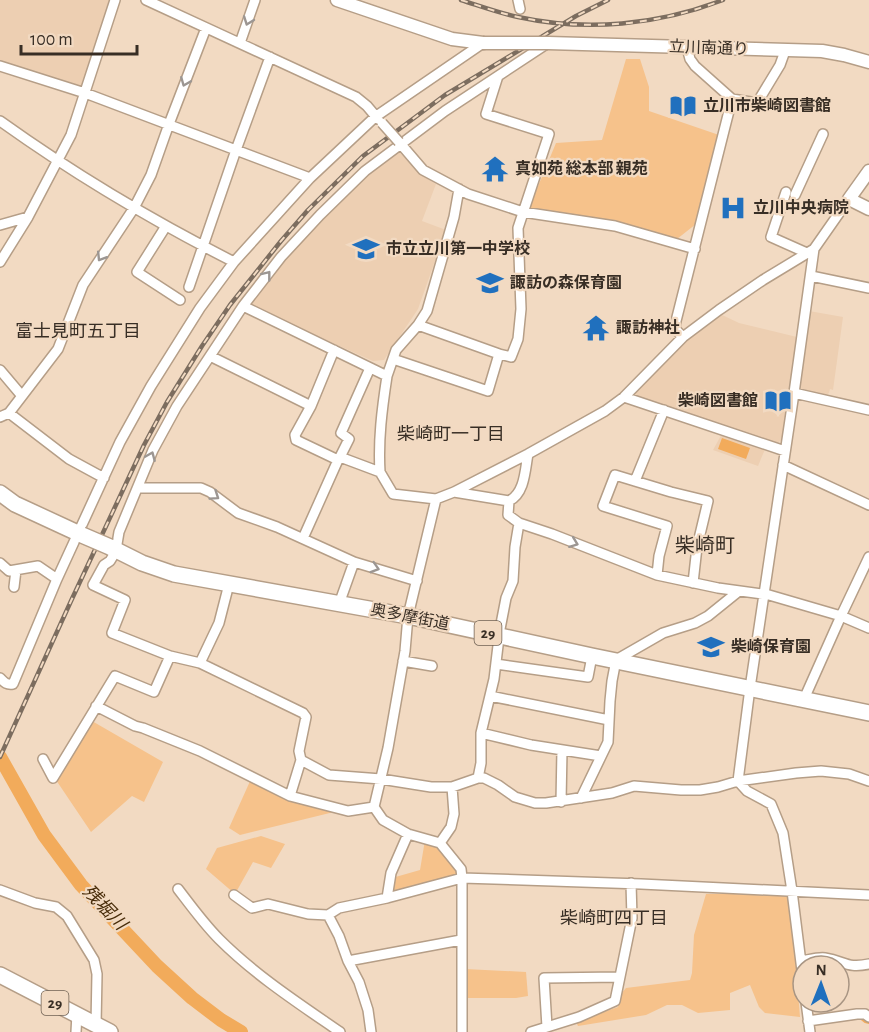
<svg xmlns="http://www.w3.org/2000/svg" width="869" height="1032" font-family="'Alegreya Sans','Noto Sans JP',sans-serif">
<rect width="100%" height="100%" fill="#f2dac2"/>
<path fill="#edcfb2" d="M0,0H111L83,87L80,88L0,61Z
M396,152H399L421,175L436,184L422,221L446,230L418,309L384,360L373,361L250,306L275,269L323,217L379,165Z
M809,311L843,317L833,390L830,389L829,393L825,396L791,389L783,439L776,444L768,442L758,466L713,450L725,428L634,397L633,394L684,341L720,314L739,323L805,339Z"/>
<path fill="#f6c28b" d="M626,59H640L649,87V111L719,135L696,224L677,239L618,223L529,208L556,143L602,140Z
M92,721L163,762L144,802L132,796L91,832L56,780Z
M251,779L338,811L240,835L229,828Z
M261,836L285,844L271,868L253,862L235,894L206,869L217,848Z
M425,840L438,843L459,869V878L392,896V878L420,870Z
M706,894H787L795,955L800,1017L765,1013L759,1007L750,985L730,993V1010L698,1013L682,1005H667L646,1015L578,1026L576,1022L618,1007L620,995L626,988L690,980L692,973L694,935Z
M465,969L526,972L528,996L516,998H464Z"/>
<path fill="#f2ab5b" d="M722,438L750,448L746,459L718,449Z"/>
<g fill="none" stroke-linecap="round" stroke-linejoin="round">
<path stroke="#f2ab5b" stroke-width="2" d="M847,1020L860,1018L865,1022L869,1023"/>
<path stroke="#f2ab5b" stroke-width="14" d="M0,757L44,835L81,885L157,966L192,998L221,1020L241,1032"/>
<g stroke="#b59e87" stroke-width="12">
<path id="minor" d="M146,0L356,97L367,106L378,119
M518,0L520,9
M240,43L255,0
M548,43L445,111L365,171L320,215L281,257L243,306L177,406L153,450L119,532L117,544L113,556L110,561L104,565L93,585L125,600L112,633L170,656L200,663L303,713L306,717L299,751L301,760L329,775L381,779L431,787H452L478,778H484L498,785L515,797L535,803H546L612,793L634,786L681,790H700L718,787L738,781L796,773L821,771L849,774L869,781
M687,48L690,59L695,66L732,99L757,103L780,65L785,51
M0,66L85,93L310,178
M498,76L486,114L549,134L518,228L521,309L518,339L511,357L499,354
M0,121C74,174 153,221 234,262
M399,142L423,170L468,194L523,212L615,226L695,249
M786,192L771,237L807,253
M795,195L823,134
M0,225L28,217
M166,226L137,272L180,300
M0,262L28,217L71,135L115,0
M811,276L869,288
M189,287L236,150L270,57
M243,306L387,376C382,409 378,440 380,472
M683,337L675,329L676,321L732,99
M334,350L311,406L295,435L296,440L338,460L340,457L380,472L393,494L436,499
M210,356L311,406
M393,359L488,391L499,354L418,325
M0,370L22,396
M387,376L396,350L418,325L427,311L454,217L459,189
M794,393L869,410
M624,397L785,451
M9,413L69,459L104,478
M0,417L9,413L58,349L83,285L134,208L151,175L169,124L206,28
M528,454C525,470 525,493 509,501L508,515L519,523L552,534L657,575L718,588L769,595L841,616L869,628
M340,457L349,439L341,433L370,368
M783,465L869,505
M635,481L664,410
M138,488H201L210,492L238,513L277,527L354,562L417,581
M454,492L509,501
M302,538L304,536L338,460
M0,563L9,571L38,566L57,579
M657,575L659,556L667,526L603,506L615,475L671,492L708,501L697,547L693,583
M14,587L16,570
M339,604L354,562
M403,661L432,666
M200,663L219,623L229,584
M496,664L588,677L592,656
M0,678C4,682 6,685 13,684L57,579L120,442L151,386L200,308L234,262L310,178L375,117L483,43
M490,696L609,720
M804,699L841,616L869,557
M96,706L135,726L143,728L200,751L290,796L348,811L374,807
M481,733L531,745L601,756
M43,759L53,778L115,676L154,692L170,656
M478,778L481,763V733L494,679L500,629L506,598L513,581L515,547L519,523
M290,796L301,760
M581,798L608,742L610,701L612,681L616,660L663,633L695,623L708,616L739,591
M561,802L562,750
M374,807L388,748L405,651L408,616L436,499L454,492L528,454L605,411L624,397L683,337L719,310L763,280L814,249L849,199
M374,807L383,820L408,834L440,843L461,869L462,878L641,884L869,895
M440,843L451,827L454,814L452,787
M178,889C191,906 204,924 219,939C255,975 298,1003 340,1032
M0,890L35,903L56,907L67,916L94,960L97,974L96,1025
M234,895L252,908L268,904L308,914L328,915L339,908L387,898L391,873L408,834
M387,898L462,878V1032
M328,915L339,936L348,961L359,982L368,1010L371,1032
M348,961L461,940
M801,961C808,960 818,957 825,958C845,961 847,969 869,964
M803,979L792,891L783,833L771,804L747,791L738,781L750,688L794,393L814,249
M806,1002L810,1032
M808,1021L857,1014H865L869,1017
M547,1027L544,978L620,977
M76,1032L77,1014
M531,1032L579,1017L615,1001L632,918L631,883"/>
</g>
<g stroke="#b59e87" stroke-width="15">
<path id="tertiary" d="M337,0L452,39L483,43
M548,43L822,51L844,55L869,62
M869,171L849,199L869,209"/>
</g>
<g stroke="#b59e87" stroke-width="18">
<path id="primary" d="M0,493L15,504L82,535
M110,547L142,563L174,574L408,616L592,656L869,713
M0,975L110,1032"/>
</g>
<use href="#minor" stroke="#fff" stroke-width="9"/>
<use href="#tertiary" stroke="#fff" stroke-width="12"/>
<use href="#primary" stroke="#fff" stroke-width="15"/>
<g stroke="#7c6d5f" stroke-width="4.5">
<path id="rail" d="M461,0C480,6 499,13 518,17C587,32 658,25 723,0
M0,757L71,601L144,445L167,402L202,346L230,305L281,241L308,210L363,156L445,95L576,16L608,0"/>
</g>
<use href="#rail" stroke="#f2dac2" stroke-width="2" stroke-dasharray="7" stroke-linecap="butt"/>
<g stroke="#b59e87" stroke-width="12" stroke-linecap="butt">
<path id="minor-bridge" d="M382,123L399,142"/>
</g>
<g stroke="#b59e87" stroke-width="15" stroke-linecap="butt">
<path id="tertiary-bridge" d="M483,43H548"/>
</g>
<g stroke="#b59e87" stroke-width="18" stroke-linecap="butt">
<path id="primary-bridge" d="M82,535L110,547"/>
</g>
<use href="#minor-bridge" stroke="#fff" stroke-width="9"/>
<use href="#tertiary-bridge" stroke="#fff" stroke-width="12"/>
<use href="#primary-bridge" stroke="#fff" stroke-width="15"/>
</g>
<defs><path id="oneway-chevron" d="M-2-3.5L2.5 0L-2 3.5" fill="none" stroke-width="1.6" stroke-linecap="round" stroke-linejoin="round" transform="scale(1.5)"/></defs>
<g stroke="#9c9692">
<use href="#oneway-chevron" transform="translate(248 21) rotate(110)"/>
<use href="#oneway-chevron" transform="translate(185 82) rotate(112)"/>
<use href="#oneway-chevron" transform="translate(101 257) rotate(122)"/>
<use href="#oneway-chevron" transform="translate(267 275) rotate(-52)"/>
<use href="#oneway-chevron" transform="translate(151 456) rotate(-67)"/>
<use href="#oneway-chevron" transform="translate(215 496) rotate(34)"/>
<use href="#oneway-chevron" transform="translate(574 543) rotate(21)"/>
<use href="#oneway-chevron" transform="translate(375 568) rotate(17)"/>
</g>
<defs>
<g id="library-bare" transform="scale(2.07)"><path d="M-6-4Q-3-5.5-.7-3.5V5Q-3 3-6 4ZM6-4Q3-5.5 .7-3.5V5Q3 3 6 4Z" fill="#2070be" stroke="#f2dac2" stroke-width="2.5" paint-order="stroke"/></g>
<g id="temple-bare" transform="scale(2.07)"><path d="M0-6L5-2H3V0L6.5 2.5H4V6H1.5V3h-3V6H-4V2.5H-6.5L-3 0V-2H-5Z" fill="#2070be" stroke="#f2dac2" stroke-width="2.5" paint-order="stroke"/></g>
<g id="hospital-bare" transform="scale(2.07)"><path d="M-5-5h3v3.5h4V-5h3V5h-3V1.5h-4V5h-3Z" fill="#2070be" stroke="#f2dac2" stroke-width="2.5" paint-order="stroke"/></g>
<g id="school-bare" transform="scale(2.07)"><path d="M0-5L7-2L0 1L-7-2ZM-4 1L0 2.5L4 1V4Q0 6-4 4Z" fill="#2070be" stroke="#f2dac2" stroke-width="2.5" paint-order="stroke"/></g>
</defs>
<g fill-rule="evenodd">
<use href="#library-bare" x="683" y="106"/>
<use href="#temple-bare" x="495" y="169"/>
<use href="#hospital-bare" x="733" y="208"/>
<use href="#school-bare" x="366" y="249"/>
<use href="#school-bare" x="490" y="283"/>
<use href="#temple-bare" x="596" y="328"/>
<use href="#library-bare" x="778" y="401"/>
<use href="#school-bare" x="711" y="647"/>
</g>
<g text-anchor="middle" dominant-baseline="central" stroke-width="4.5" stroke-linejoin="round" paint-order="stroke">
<g fill="#f2dac2" stroke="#706254" stroke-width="1.5">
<rect x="474.5" y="621" width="27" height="24" rx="4.5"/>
<rect x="41.5" y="991" width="27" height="24" rx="4.5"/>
</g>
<g font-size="15" font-weight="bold" fill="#382e25">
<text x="488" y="633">29</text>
<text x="55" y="1003">29</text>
</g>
<g font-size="16" fill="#382e25" stroke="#f2dac2">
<text transform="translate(709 48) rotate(2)">立川南通り</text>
<text transform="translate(410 617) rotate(11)">奥多摩街道</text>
</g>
<g font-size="16" font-weight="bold" fill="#382e25" stroke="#f2dac2" text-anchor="start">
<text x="703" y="106">立川市柴崎図書館</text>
<text x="515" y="169">真如苑 総本部 親苑</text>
<text x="753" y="208">立川中央病院</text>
<text x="386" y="249">市立立川第一中学校</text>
<text x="510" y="283">諏訪の森保育園</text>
<text x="616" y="328">諏訪神社</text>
<text x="758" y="401" text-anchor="end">柴崎図書館</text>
<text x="731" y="647">柴崎保育園</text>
</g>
<g font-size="18" fill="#382e25" stroke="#f2dac2">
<text x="78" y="332">富士見町五丁目</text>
<text x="451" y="435">柴崎町一丁目</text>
<text x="614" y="919">柴崎町四丁目</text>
</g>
<g font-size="18" font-style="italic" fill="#482c09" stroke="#f2dac2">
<text transform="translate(104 908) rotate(46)">残堀川</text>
</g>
<g font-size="20" fill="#382e25" stroke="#f2dac2">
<text x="705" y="546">柴崎町</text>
</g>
</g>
<g transform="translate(821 984) rotate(1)"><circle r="28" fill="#f2dac2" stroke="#a89583" stroke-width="1.5"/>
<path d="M0-4.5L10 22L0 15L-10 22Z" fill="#2070be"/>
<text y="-9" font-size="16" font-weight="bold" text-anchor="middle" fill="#382e25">N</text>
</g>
<path d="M21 45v9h116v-9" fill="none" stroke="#382e25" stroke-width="3"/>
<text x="30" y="45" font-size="18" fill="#382e25" stroke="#f2dac2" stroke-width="4.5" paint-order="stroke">100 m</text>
</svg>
